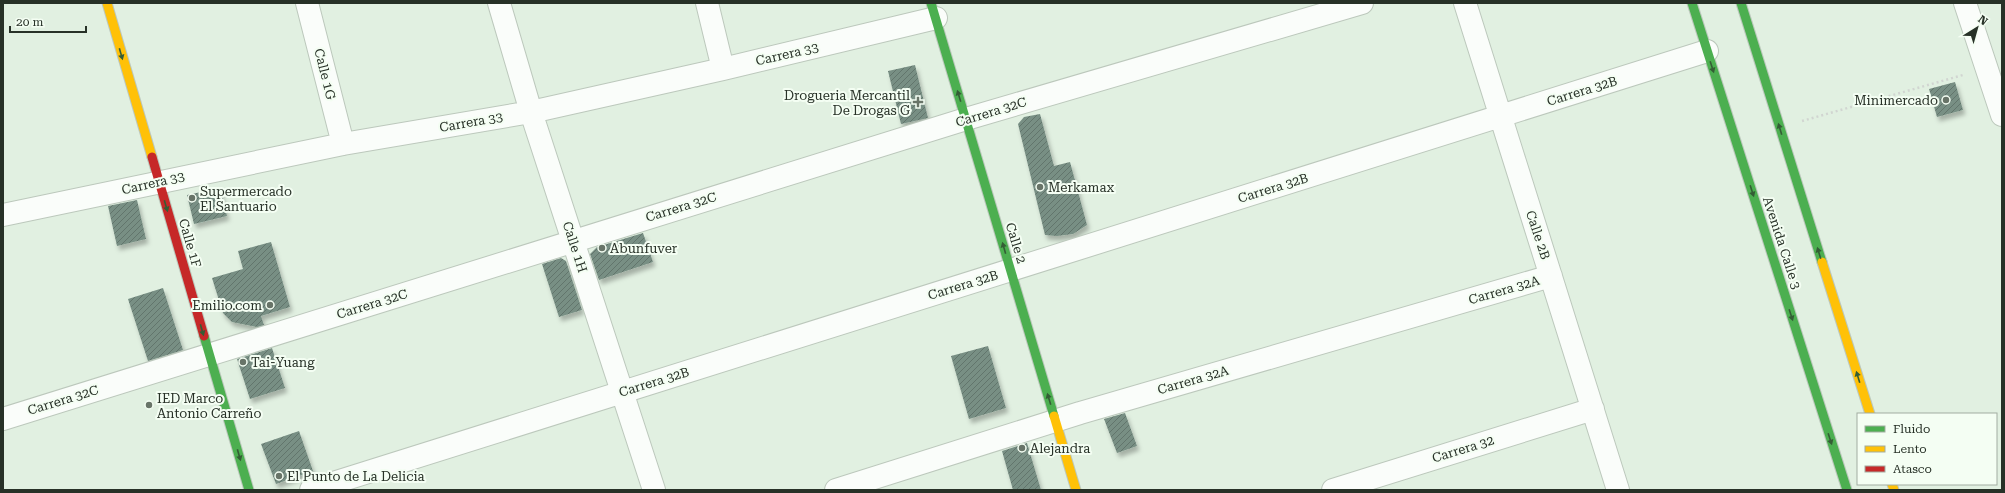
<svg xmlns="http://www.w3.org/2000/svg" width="2005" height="493" font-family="'Roboto Serif',serif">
<defs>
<pattern id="building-hatch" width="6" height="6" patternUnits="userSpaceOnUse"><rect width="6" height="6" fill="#788f84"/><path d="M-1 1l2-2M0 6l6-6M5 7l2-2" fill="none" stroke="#62756c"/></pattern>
<filter id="shadow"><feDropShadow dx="2.5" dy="4.5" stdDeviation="2" flood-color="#0004"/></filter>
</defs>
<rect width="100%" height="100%" fill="#e1f0e1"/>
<path fill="url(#building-hatch)" filter="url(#shadow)" d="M915,65L928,118L901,124L888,71Z
M1955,82L1963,110L1937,117L1929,89Z
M1040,114L1054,166L1070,162L1087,225L1073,234L1057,236L1045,235L1018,124L1024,117Z
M220,188L227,216L194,224L187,195Z
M137,200L146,239L117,246L108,206Z
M643,233L653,262L599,280L590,254L597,247Z
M271,242L290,307L261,316L264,325L257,327L232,322L223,313L212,278L243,269L238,251Z
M561,258L566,261L582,310L559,317L542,264Z
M163,288L183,350L148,361L128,299Z
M988,346L1006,408L969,419L951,356Z
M272,348L285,388L250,399L237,359Z
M1125,413L1137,446L1117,453L1104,419Z
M299,431L313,471L276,484L261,444Z
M1027,443L1041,490H1013L1002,451Z"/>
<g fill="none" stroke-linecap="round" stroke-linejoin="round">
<g stroke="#bcc8bc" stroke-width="24">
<path id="street" d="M307,3L343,144
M499,3L531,112L654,490
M707,3L723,69
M1465,3L1618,490
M1965,3L2002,115
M3,215L343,144L531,112L723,69L936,18
M3,419L966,119L1362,3
M311,490L1707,51
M836,490L1080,413L1551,276
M1333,490L1593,409"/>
</g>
<g stroke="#bcc8bc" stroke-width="11">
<path id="fast" d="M931,3L1054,416
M1692,3L1847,490
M1741,3L1822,262
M204,336L249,490"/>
</g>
<g stroke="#bcc8bc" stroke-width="11">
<path id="slow" d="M107,3L152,157
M1822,262L1870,414
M1054,416L1076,490
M1892,484L1894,490"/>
</g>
<g stroke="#bcc8bc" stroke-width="11">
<path id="jam" d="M152,157L204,336"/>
</g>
<path stroke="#d1d5d1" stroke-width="2.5" stroke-dasharray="2 3" stroke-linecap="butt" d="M1802,121L1963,75"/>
<use href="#street" stroke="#fafdfa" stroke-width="22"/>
<use href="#fast" stroke="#4caf50" stroke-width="9"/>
<use href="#slow" stroke="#ffc107" stroke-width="9"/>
<use href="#jam" stroke="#c62828" stroke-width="9"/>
</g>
<defs><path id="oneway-solid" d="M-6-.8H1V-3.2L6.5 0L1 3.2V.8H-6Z"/></defs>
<g fill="#345d35">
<use href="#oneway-solid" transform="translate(121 54) rotate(74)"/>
<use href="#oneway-solid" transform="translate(1712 67) rotate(72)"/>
<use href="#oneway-solid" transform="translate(959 96) rotate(-107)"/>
<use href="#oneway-solid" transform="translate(1780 129) rotate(-107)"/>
<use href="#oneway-solid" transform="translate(1752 191) rotate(72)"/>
<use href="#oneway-solid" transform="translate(166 206) rotate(74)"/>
<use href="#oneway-solid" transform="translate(1004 248) rotate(-106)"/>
<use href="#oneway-solid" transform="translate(1819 253) rotate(-107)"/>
<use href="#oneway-solid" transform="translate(1791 315) rotate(72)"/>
<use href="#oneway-solid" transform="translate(202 330) rotate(74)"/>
<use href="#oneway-solid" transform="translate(1858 377) rotate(-107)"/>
<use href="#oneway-solid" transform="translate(1049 399) rotate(-107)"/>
<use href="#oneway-solid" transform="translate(1830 439) rotate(72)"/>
<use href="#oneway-solid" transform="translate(239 455) rotate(74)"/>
</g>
<g fill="#687468" stroke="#f4fef3" stroke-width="1.5">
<circle cx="1946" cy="100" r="4"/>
<path d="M916 96h4v4h4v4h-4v4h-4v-4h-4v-4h4z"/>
<circle cx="1040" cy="187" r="4"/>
<circle cx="192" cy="198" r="4"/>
<circle cx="602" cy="248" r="4"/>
<circle cx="270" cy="305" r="4"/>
<circle cx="243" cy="362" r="4"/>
<circle cx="149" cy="405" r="4"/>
<circle cx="1022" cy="448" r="4"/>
<circle cx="279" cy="476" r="4"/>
</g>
<g text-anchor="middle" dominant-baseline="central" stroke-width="4" stroke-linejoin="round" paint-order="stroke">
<g font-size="13" fill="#273127" stroke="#f4fef3">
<text transform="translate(787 54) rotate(-13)">Carrera 33</text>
<text transform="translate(325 74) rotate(76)">Calle 1G</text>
<text transform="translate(1582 91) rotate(-17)">Carrera 32B</text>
<text transform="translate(991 112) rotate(-17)">Carrera 32C</text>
<text transform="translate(471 122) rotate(-10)">Carrera 33</text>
<text transform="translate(153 183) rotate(-13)">Carrera 33</text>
<text transform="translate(1273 188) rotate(-17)">Carrera 32B</text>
<text transform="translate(681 207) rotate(-17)">Carrera 32C</text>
<text transform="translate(1538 235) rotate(72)">Calle 2B</text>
<text transform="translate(190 243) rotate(74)">Calle 1F</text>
<text transform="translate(1016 243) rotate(73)">Calle 2</text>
<text transform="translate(1782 243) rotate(72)">Avenida Calle 3</text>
<text transform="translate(575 247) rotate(72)">Calle 1H</text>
<text transform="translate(963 285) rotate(-17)">Carrera 32B</text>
<text transform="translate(1504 290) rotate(-16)">Carrera 32A</text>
<text transform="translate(372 304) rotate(-17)">Carrera 32C</text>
<text transform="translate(1193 380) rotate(-16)">Carrera 32A</text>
<text transform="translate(654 382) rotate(-17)">Carrera 32B</text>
<text transform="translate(63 400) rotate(-17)">Carrera 32C</text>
<text transform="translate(1463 449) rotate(-17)">Carrera 32</text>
</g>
<g font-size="13" fill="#273127" stroke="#f4fef3" text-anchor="start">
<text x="910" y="95" text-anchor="end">Drogueria Mercantil<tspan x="910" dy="15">De Drogas G</tspan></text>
<text x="1938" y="100" text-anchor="end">Minimercado</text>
<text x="1048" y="187">Merkamax</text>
<text x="200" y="191">Supermercado<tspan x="200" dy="15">El Santuario</tspan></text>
<text x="610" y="248">Abunfuver</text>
<text x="262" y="305" text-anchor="end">Emilio.com</text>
<text x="251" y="362">Tai-Yuang</text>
<text x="157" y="398">IED Marco<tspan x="157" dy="15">Antonio Carreño</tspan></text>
<text x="1030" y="448">Alejandra</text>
<text x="287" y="476">El Punto de La Delicia</text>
</g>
</g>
<rect width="2005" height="493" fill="none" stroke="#273127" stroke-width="8"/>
<rect x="1857" y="413" width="140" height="72" fill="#f4fef3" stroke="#a2aca1"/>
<rect x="1865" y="426" width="20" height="6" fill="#4caf50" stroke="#a2aca1"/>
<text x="1893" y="433" font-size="12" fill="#273127">Fluido</text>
<rect x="1865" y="446" width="20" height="6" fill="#ffc107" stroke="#a2aca1"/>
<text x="1893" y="453" font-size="12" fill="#273127">Lento</text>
<rect x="1865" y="466" width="20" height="6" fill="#c62828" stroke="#a2aca1"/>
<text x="1893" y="473" font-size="12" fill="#273127">Atasco</text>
<g transform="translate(1977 28) rotate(37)" stroke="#f4fef3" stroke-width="3" paint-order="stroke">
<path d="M0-3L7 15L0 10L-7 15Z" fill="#273127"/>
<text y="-6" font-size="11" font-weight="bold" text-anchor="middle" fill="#273127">N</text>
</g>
<path d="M10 26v6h76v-6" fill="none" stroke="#273127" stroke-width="2"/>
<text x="16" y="26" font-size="12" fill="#273127" stroke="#f4fef3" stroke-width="3" paint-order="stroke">20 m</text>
</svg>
